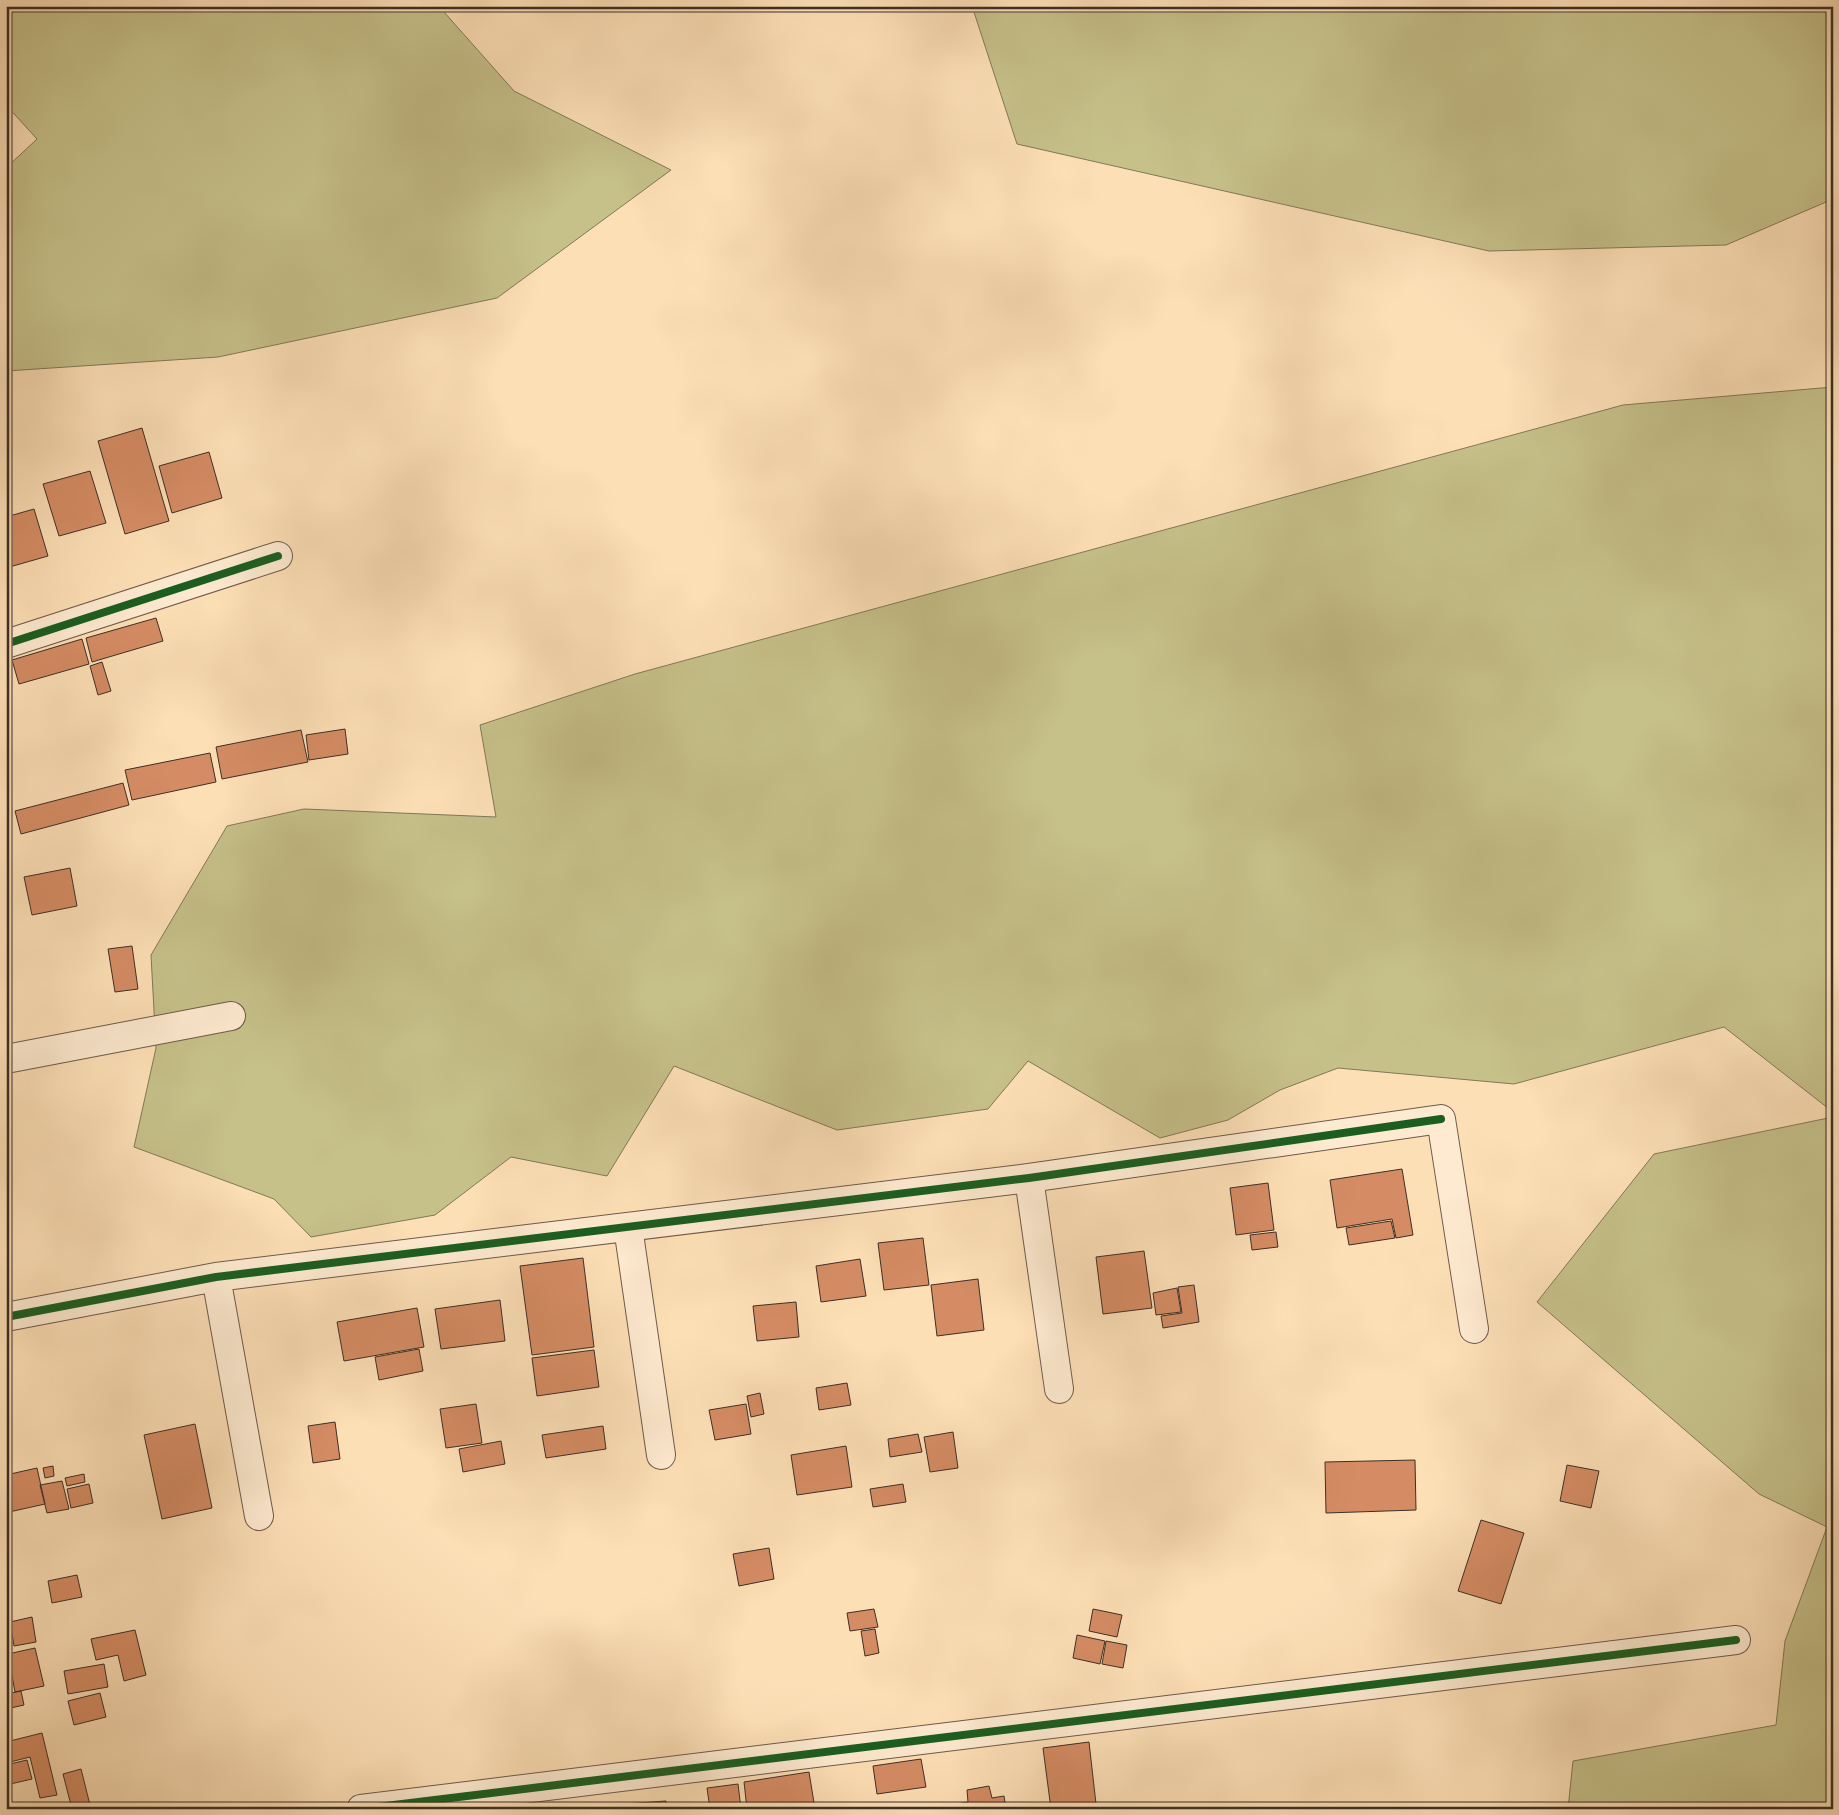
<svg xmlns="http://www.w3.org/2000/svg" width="1839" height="1815" font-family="'Libre Caslon Text',serif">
<rect width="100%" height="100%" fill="#fddfb6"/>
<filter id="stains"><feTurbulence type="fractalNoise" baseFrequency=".004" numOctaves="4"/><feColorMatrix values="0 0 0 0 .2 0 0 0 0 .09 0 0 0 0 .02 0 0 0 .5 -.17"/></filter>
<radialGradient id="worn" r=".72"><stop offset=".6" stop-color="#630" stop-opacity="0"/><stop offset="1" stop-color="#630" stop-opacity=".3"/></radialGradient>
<path fill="#c6c089" stroke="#827858" d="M6,6H447L444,12L514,91L671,170L497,298L218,357L6,371V168L37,139L6,105Z
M972,6H1833V199L1726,245L1489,251L1017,144Z
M1833,387V1112L1724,1027L1514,1084L1338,1068L1280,1090L1228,1120L1160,1138L1028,1061L988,1109L837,1130L674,1066L607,1176L511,1157L435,1215L311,1237L274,1199L134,1147L156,1048L151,955L227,826L304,809L496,817L480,725L635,674L1623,405Z
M1833,1117V1809H1568L1573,1761L1776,1725L1785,1641L1827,1527L1759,1494L1537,1302L1654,1154Z"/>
<path fill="#d58c64" stroke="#3d2f26" d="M142,428L169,521L125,534L98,441Z
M209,452L222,498L172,513L159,466Z
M90,471L106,523L59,536L43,484Z
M34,509L48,556L6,568V517Z
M156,618L163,641L92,662L86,638Z
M82,639L89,664L19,684L12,660Z
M102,662L111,691L98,695L90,666Z
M345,729L348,754L309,760L306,735Z
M301,730L308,762L222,779L216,747Z
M210,753L216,782L132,800L125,770Z
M123,783L129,805L21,834L15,811Z
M70,868L77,906L32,915L24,877Z
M132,946L138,989L115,992L108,949Z
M1402,1169L1413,1235L1396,1238L1392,1219L1337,1228L1330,1180Z
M1268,1183L1274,1230L1236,1235L1230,1188Z
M1391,1221L1395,1238L1349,1245L1346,1228Z
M1276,1232L1278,1247L1252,1250L1250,1235Z
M923,1238L929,1285L884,1290L878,1243Z
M1144,1251L1152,1308L1103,1314L1096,1257Z
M583,1258L594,1347L532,1355L520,1266Z
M860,1259L866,1296L821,1302L816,1266Z
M978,1279L984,1330L937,1336L931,1285Z
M1194,1285L1199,1322L1163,1328L1161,1316L1182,1313L1178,1287Z
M1177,1288L1181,1312L1156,1315L1153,1293Z
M500,1300L505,1341L441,1349L435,1309Z
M796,1302L799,1337L757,1341L753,1306Z
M417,1308L424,1347L344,1361L337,1322Z
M419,1349L423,1371L379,1380L375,1357Z
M594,1350L599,1387L537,1396L532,1358Z
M847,1383L851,1405L819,1410L816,1388Z
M760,1393L764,1414L751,1417L747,1396Z
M476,1404L482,1443L446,1448L440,1409Z
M746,1404L751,1434L715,1440L709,1410Z
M335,1422L340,1459L313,1463L308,1426Z
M195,1424L212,1508L162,1519L144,1435Z
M603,1426L606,1449L546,1458L542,1435Z
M953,1432L958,1468L930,1472L924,1437Z
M918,1434L922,1452L890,1457L888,1439Z
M501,1441L505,1464L463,1472L459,1449Z
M846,1446L852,1487L797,1495L791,1455Z
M1415,1460L1416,1510L1326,1513L1325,1462Z
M1567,1465L1599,1471L1591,1508L1560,1501Z
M53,1466L54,1476L45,1478L43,1468Z
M37,1468L45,1504L9,1512L6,1475Z
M84,1474L85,1482L67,1486L65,1478Z
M62,1481L69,1509L47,1513L40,1485Z
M89,1484L93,1503L71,1508L67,1489Z
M903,1484L906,1502L873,1507L870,1489Z
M1481,1520L1524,1533L1501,1604L1458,1591Z
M769,1548L774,1579L739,1586L733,1554Z
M77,1575L82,1597L52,1603L48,1581Z
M874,1609L878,1627L850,1631L847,1613Z
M1093,1609L1122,1615L1117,1637L1089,1631Z
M32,1617L36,1642L14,1646L10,1622Z
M875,1629L879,1653L865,1656L861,1631Z
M135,1630L146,1675L124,1681L118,1655L96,1660L91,1639Z
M1077,1635L1105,1641L1100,1664L1073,1658Z
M1106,1641L1127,1645L1123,1668L1102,1664Z
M35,1648L44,1686L15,1692L8,1654Z
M6,1663L11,1688L6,1689Z
M104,1664L108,1687L68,1694L64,1671Z
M21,1691L24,1705L6,1709V1694Z
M100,1693L106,1717L74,1725L68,1701Z
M42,1733L57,1795L40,1798L30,1757L6,1763V1742Z
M1089,1742L1096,1804L1051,1809L1043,1748Z
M921,1759L926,1787L877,1794L873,1766Z
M27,1760L32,1779L6,1785V1765Z
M81,1769L91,1809H72L63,1774Z
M809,1772L815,1809H747L744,1782Z
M738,1784L741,1809H710L707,1788Z
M989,1786L992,1798L1004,1796L1006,1809H951L950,1805L968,1802L967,1790Z
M666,1801V1809H625L624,1804Z"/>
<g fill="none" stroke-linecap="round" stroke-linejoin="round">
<g stroke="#6d5b4a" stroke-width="30">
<path id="minor" d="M6,644L278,556
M6,1059L231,1016
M1029,1178L1059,1389
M628,1227L661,1455
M216,1277L259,1516
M6,1317L216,1277L1029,1178L1441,1119L1474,1329
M361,1809L1736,1640"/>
</g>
<use href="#minor" stroke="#feead0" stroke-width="28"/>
<g stroke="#feead0" stroke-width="11">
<path id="cycleway" d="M6,644L278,556
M6,1317L216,1277L1029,1178L1441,1119
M361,1809L1736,1640"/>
</g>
<use href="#cycleway" stroke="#1b5e20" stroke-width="8"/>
</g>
<rect width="1839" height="1815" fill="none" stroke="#fddfb6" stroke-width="25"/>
<rect x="8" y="8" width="1824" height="1800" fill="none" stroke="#3d2f26" stroke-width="2.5"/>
<rect x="12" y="12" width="1814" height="1790" fill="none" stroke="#3d2f26"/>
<rect width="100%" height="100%" filter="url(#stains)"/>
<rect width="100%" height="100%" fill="url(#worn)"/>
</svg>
